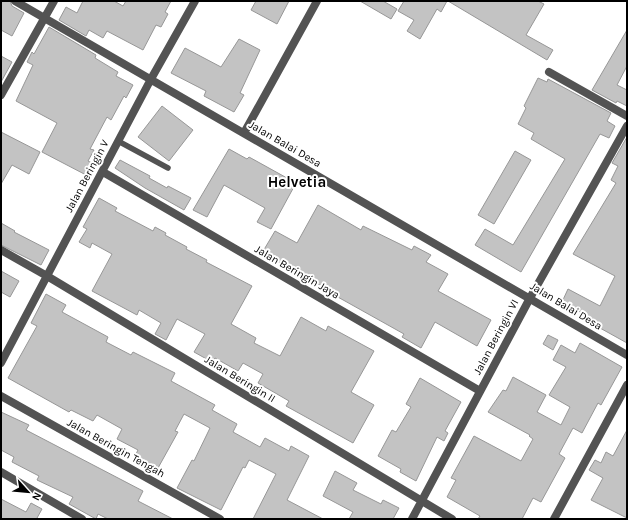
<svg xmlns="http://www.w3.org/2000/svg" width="628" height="520" font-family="Karla,sans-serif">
<rect width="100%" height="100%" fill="#fff"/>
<path fill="#c3c3c3" stroke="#979797" d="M1,1H10L12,6L24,13L12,36L1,30Z
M83,1H114L123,6L126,1H171L165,12L168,14L161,27L156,25L143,50L107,31L103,38L89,30L86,36L59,20L66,7L77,13Z
M256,1H289L277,24L251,10Z
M360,1H383L397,9L391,19Z
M404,1H447L441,12L437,9L420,39L407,31L414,20L398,11Z
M448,1H538L544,4L526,35L553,50L547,60Z
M49,27L96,55L95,58L118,72L116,76L133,85L126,98L124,96L111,120L107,117L90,149L94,150L88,161L94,164L88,176L42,152L57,123L16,101L33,65L27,62L32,52L34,54Z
M627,30V66L617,85L627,90V106L617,101L616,103L592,90Z
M239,39L260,50L240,93L244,95L234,112L204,96L206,91L171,73L185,48L221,67Z
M1,56L12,62L1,82Z
M538,78L547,82L548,79L611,113L607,121L615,126L609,138L600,134L521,272L475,245L485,229L513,245L565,159L531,139L534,133L518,124L526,108L524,106Z
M162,106L193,130L169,161L138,137Z
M1,132L40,152L29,174L12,165L1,184Z
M627,137V343L591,323L593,319L562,302L568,289L600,306L615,276L573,254L616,183L611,180L618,166L612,163Z
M229,149L247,159L249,157L296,183L271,229L257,222L265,208L224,185L207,217L193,210Z
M515,151L531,160L494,224L478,215Z
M120,160L150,176L149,178L167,188L168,186L191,198L184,210L145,188L115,168Z
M99,198L117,208L115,211L153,231L155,227L166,233L165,235L187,247L186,249L207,260L206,262L252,286L231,324L256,338L254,343L280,356L301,317L326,331L328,326L374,351L351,392L374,405L353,443L286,406L289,401L258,383L263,374L243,363L238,371L215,358L212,362L194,352L205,334L177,319L166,340L155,334L161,323L139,310L137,315L92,291L112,254L92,243L90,248L79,242L87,229L83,227Z
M318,205L361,230L363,226L412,250L414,246L431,255L426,262L448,274L438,291L491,320L477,346L435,322L421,348L402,337L404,334L336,296L335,298L325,293L327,289L262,253L275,231L297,243Z
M1,223L15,231L14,232L49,250L41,265L1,245Z
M1,271L19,281L10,297L1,292Z
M46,294L66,305L62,312L108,337L106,342L131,355L133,352L175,373L171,381L215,405L212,410L237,424L233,432L260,447L265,438L289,451L291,446L309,456L287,500L323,519H253L276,474L249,460L245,468L243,467L221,510L177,488L192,460L194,461L210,428L184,414L175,431L178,432L158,468L135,456L138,450L117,439L122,429L97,415L93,421L71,410L69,412L8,378L37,326L31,323Z
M548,335L558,340L553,350L543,344Z
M580,343L622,367L601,405L598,403L582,433L573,428L559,454L565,458L541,502L533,498L522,519H478L480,516L447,497L456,480L451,478L474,436L521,461L533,439L529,436L530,435L488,412L503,390L506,391L513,377L546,395L537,412L561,425L570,407L549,395L566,367L553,360L561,345L575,353Z
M420,378L461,402L445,431L448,433L444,441L437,437L416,481L400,472L401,469L378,456L392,430L396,432L411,407L406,404Z
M1,412L29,425L26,430L143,491L138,501L173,519H108L98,514L96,519L69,504L73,497L37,480L39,476L12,462L14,457L1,450Z
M627,430V518L591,500L603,478L589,470L595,460L601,463L606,452L613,456Z
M335,471L357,483L353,490L381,504L383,500L399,508L393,519H349L353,512L323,496Z
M1,499L26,512L31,503L42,509L37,518L39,519H1Z"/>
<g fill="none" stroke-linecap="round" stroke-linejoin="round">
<path stroke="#535353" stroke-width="5.5" d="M118,141L168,168"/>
<path stroke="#535353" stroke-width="8" d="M15,1L627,355
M549,72L627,116
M1,95L54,1
M244,133L317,1
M103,172L480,391
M1,250L47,276L452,519
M1,363L151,79L195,1
M1,396L220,519
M1,472L82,519
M412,519L530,298L627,126
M554,519L627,385"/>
</g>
<g text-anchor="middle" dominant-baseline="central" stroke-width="4" stroke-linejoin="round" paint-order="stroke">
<g font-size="11" fill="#000" stroke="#fff">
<text transform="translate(285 144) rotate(30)">Jalan Balai Desa</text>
<text transform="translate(87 176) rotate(-62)">Jalan Beringin V</text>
<text transform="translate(297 272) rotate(30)">Jalan Beringin Jaya</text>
<text transform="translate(566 306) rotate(31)">Jalan Balai Desa</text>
<text transform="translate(496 337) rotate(-62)">Jalan Beringin VI</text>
<text transform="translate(240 379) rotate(31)">Jalan Beringin II</text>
<text transform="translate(116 448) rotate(29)">Jalan Beringin Tengah</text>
</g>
<g font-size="15" font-weight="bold" fill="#000" stroke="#fff">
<text x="297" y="182">Helvetia</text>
</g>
</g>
<rect width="628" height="520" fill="none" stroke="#000000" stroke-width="4"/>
<g transform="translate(28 492) rotate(117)" stroke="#ffffff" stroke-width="3" paint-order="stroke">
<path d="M0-3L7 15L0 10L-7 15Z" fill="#000000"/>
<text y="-6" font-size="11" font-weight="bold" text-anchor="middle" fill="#000000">N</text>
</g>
</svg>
